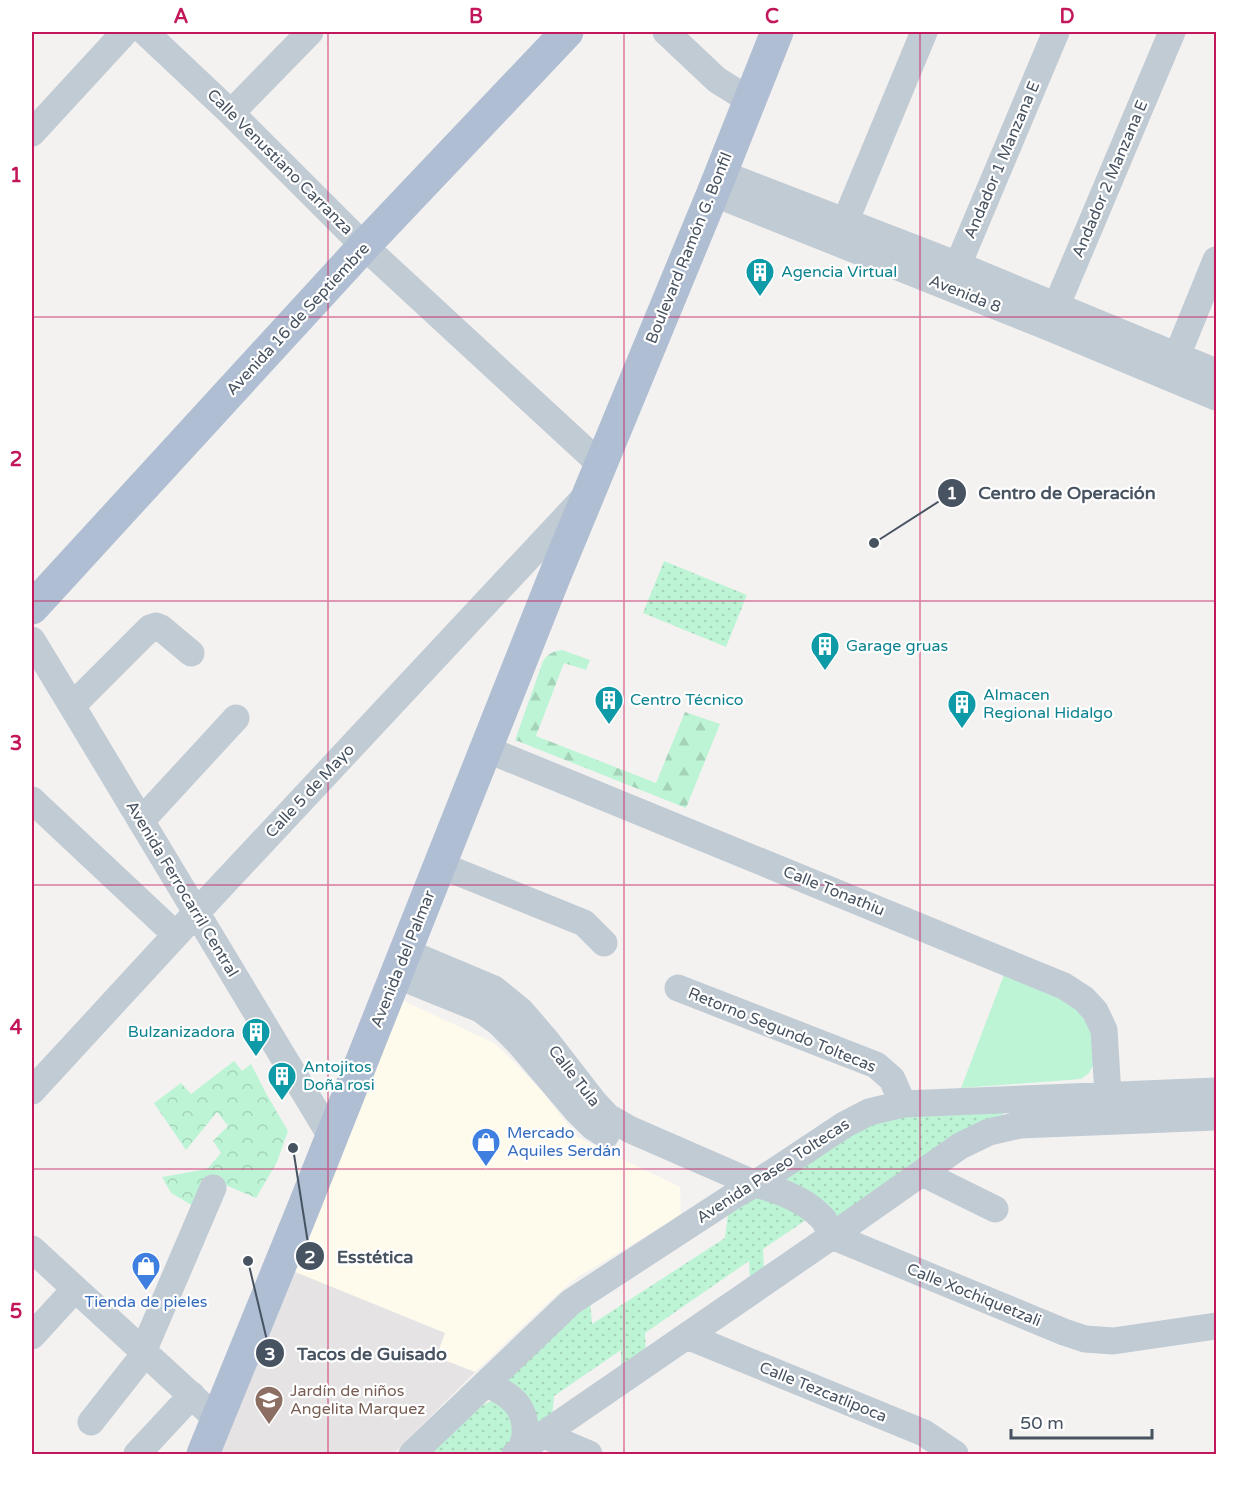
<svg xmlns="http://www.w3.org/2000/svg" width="1248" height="1486" font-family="'Varela Round',sans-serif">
<defs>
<pattern id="forest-firs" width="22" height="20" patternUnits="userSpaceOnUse" patternTransform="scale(1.5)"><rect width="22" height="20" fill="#bef4d6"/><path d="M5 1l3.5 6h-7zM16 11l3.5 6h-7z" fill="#a5d3ba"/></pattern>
<pattern id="park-crowns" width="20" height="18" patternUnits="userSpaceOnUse" patternTransform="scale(1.5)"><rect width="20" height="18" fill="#bef4d6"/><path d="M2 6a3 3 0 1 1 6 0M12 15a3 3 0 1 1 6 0" fill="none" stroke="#a5d3ba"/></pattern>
<pattern id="garden-dots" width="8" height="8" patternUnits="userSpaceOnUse" patternTransform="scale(1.5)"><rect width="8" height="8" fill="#bef4d6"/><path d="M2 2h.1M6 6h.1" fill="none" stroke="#a5d3ba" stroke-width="1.8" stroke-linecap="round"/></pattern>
</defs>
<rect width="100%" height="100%" fill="#f4f2f1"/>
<path fill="#fefaec" d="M400,999L494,1043L509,1057L542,1091L577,1137L680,1187L681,1215L576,1278L546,1304L475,1372L436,1357L445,1333L295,1272Z"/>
<path fill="#e5e3e3" d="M295,1272L445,1333L436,1357L475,1372L393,1454H220Z"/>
<path fill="#bef4d6" d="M1005,972L1059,994L1086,1017L1091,1032L1094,1064L1089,1073L1081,1079L961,1088Z"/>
<path fill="url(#forest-firs)" d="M562,650L590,660L586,670L564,663L536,736L656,783L685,712L720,724L686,808L515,740L543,661C548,654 553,651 562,650Z"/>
<path fill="url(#park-crowns)" d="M234,1061L242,1071L251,1064L267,1095L288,1131L277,1162L256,1198L209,1178L195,1207L171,1193L162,1177L207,1169L221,1153L213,1141L228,1126L217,1112L186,1150L154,1103L181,1083L191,1094Z"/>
<path fill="url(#garden-dots)" d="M664,561L747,595L726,647L643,613Z
M1004,1109L1003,1116L837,1220L781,1178L831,1144L884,1118Z
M763,1196L809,1218L763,1249L764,1270L750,1280L749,1261L645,1333L646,1353L621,1372V1350L554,1396L552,1418L530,1433L506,1383L557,1328L590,1301L592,1324L725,1238L728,1214L746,1200Z
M494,1400L509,1413L514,1437L510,1447L500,1454H425L476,1408Z"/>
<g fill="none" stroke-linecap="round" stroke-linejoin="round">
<path stroke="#c1cbd4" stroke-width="27" d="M145,32L231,113L364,246L600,464
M666,32L717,80L749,100
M231,113L310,32
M32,133L125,32
M720,173L958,265L1216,372
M713,193L1048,327L1216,397
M845,222L924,32
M952,279L1056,32
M1050,321L1172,32
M1170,373L1216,260
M32,640L72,706L332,1138
M72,706L150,628L156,626L161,628L191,653
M486,749L1064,986L1084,999L1095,1011L1104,1030L1108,1095
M32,800L176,935
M141,821L236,718
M440,865L584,923L604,943
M406,952L494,989L521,1011L546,1040L594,1102L608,1117L631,1130L755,1184C779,1190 806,1200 823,1219C827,1224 829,1231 832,1236L1064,1332L1085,1339L1113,1341L1216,1326
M396,975L480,1009L499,1023L519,1043L577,1111L593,1127L606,1135
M678,988L876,1065L892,1079L903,1104
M32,1091L196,913L583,499
M922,1173L995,1209
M32,1249L218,1420
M32,1336L75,1289
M687,1336L924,1433L955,1454
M487,1384C511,1395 527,1406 525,1436C524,1443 520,1448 522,1454
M91,1422L139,1361L213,1188
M544,1435L589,1454
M137,1454L192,1395
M412,1454L571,1302L735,1195L755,1184L844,1125L869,1112L903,1104L1216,1091
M515,1454L832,1236L960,1146L989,1132L1020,1125L1216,1117"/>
<path stroke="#afbed2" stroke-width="33" d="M32,608L364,246L567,32
M203,1454L303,1209L553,580L713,193L777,32"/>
</g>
<path fill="none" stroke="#c2185b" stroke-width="1.5" stroke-opacity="0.55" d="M328,32V1454M624,32V1454M920,32V1454M32,317H1216M32,601H1216M32,885H1216M32,1169H1216"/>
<defs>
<g id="building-pin" transform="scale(1.5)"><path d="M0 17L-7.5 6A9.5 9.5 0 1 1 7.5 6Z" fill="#0f9aa8" stroke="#fff"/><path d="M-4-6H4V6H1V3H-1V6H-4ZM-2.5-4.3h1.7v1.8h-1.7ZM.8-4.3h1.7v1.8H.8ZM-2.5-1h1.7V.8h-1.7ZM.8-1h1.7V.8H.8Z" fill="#fff"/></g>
<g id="shop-pin" transform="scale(1.5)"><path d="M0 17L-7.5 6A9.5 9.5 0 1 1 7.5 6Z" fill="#3f7fe0" stroke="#fff"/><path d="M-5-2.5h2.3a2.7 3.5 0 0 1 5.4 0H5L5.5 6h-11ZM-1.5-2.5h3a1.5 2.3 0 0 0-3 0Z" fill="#fff"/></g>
<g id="school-pin" transform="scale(1.5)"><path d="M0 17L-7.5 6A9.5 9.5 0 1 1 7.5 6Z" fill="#8d6e63" stroke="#fff"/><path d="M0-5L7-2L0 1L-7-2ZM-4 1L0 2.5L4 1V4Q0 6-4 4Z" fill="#fff"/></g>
</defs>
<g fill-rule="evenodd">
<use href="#building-pin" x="760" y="272"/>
<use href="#building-pin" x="825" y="646"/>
<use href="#building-pin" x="609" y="700"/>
<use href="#building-pin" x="962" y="704"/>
<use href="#building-pin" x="256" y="1032"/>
<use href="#building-pin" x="282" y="1076"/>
<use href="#shop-pin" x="486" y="1142"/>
<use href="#shop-pin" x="146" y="1266"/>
<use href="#school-pin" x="269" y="1400"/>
</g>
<g text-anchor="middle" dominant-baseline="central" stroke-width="4.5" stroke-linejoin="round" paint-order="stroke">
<g font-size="16" fill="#475361" stroke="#fff">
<text transform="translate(1002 160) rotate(-67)">Andador 1 Manzana E</text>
<text transform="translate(280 162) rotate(45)">Calle Venustiano Carranza</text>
<text transform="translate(1110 179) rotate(-67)">Andador 2 Manzana E</text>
<text transform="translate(689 248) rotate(-68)">Boulevard Ramón G. Bonfil</text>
<text transform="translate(965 294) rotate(22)">Avenida 8</text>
<text transform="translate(298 319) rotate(-47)">Avenida 16 de Septiembre</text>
<text transform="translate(310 791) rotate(-47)">Calle 5 de Mayo</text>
<text transform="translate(182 889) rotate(59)">Avenida Ferrocarril Central</text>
<text transform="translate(834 891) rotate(22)">Calle Tonathiu</text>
<text transform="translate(403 959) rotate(-68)">Avenida del Palmar</text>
<text transform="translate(782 1030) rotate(22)">Retorno Segundo Toltecas</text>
<text transform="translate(574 1076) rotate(52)">Calle Tula</text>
<text transform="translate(773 1171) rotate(-33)">Avenida Paseo Toltecas</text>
<text transform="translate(974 1295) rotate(22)">Calle Xochiquetzali</text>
<text transform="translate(823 1392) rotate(22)">Calle Tezcatlipoca</text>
</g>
<g font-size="16" fill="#0d838f" stroke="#fff" text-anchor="start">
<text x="781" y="272">Agencia Virtual</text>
<text x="846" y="646">Garage gruas</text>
<text x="983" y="695">Almacen<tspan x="983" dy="18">Regional Hidalgo</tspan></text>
<text x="630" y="700">Centro Técnico</text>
<text x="235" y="1032" text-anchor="end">Bulzanizadora</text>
<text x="303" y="1067">Antojitos<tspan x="303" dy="18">Doña rosi</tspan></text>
</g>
<g font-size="16" fill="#366cbe" stroke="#fff" text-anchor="start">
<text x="507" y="1133">Mercado<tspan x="507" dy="18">Aquiles Serdán</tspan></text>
<text x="146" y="1302" text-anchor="middle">Tienda de pieles</text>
</g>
<g font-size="16" fill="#785e54" stroke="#fff" text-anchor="start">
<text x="290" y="1391">Jardín de niños<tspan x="290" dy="18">Angelita Marquez</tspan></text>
</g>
</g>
<path fill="none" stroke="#475361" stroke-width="2" d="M874 543L952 493M293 1148L310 1256M248 1261L270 1353"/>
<g fill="#475361" stroke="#fff" stroke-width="2">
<circle cx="874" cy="543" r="6"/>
<circle cx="293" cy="1148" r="6"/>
<circle cx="248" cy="1261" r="6"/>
<circle cx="952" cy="493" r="15"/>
<circle cx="310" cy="1256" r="15"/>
<circle cx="270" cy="1353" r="15"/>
</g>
<g font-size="18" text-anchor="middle" font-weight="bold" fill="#fff">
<text x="952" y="499">1</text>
<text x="310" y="1263">2</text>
<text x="270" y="1360">3</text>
</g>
<g font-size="18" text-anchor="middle" font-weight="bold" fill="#475361" stroke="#fff" stroke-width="4.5" stroke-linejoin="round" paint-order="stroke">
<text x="1067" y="499">Centro de Operación</text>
<text x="375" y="1263">Esstética</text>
<text x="372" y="1360">Tacos de Guisado</text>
</g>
<rect width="1248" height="1486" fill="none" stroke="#ffffff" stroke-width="66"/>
<path d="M1011 1429v9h141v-9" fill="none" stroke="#475361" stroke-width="3"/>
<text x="1020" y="1429" font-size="18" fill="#475361" stroke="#ffffff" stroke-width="4.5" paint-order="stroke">50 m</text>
<rect x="33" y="33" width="1182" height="1420" fill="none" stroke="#c2185b" stroke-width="2"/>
<g font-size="20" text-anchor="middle" font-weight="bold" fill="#c2185b">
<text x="181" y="23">A</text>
<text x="476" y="23">B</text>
<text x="772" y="23">C</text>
<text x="1067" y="23">D</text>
<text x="16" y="182">1</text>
<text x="16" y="466">2</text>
<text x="16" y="750">3</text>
<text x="16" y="1034">4</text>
<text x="16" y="1318">5</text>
</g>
</svg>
